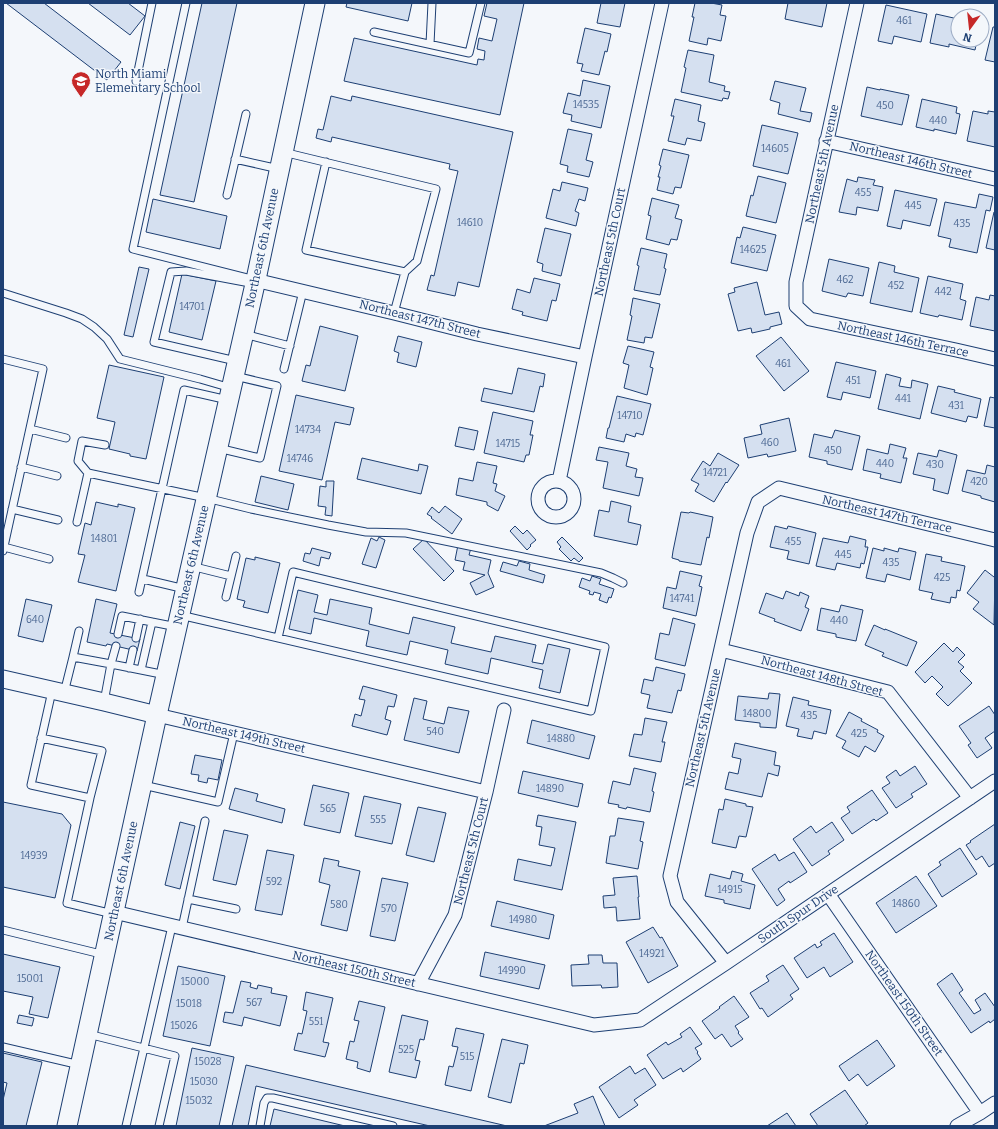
<svg xmlns="http://www.w3.org/2000/svg" width="998" height="1129" font-family="Bitter,serif">
<rect width="100%" height="100%" fill="#f4f7fb"/>
<path fill="#d5e0f0" stroke="#1d3f73" d="M6,3H44L121,62L107,80Z
M88,3H128L145,16L130,35Z
M202,3H237L194,202L160,195Z
M347,3H412L408,21L346,7Z
M487,3H524L500,115L344,81L354,38L477,65L478,59L484,60L485,51L477,49L479,38L492,41L497,19L484,16Z
M601,3H625L620,27L597,23Z
M695,3H711L722,5L720,15L726,16L721,41L708,38L707,45L689,41L694,17H692Z
M788,3H827L822,27L785,19Z
M886,5L927,14L921,42L894,36L892,44L878,41Z
M936,14L958,19V40H977L975,50L949,44V47L930,43Z
M993,27H995V62L985,60Z
M585,28L611,34L607,52L605,51L599,75L581,71L583,64L577,63Z
M688,50L714,55L709,82L725,86L724,91L730,92L728,99L723,98L722,101L681,92L686,68L684,67Z
M583,80L610,86L601,128L571,121L572,115L563,113L568,93L580,96Z
M775,81L806,88L800,111L812,113L810,122L778,114L780,103L770,100Z
M867,87L880,90V89L909,95L902,125L861,116Z
M331,96L351,101L352,96L513,132L479,287L458,282L455,296L427,290L431,275L434,276L458,171L449,169L450,164L332,137L331,142L316,138L318,129L323,130Z
M675,99L701,105L698,121L705,123L701,141L687,138L685,145L668,141L674,116H671Z
M922,99L957,107L956,113L960,114L956,134L934,129V131L916,127Z
M973,111L988,114V111L995,112V147L967,141Z
M762,125L798,133L788,174L753,166Z
M568,129L592,134L586,160L593,162L589,177L567,172L568,166L560,164Z
M663,149L689,155L681,188L675,187L673,194L657,190L660,177H658L661,166L659,165Z
M758,176L786,183L776,223L746,216L751,195L753,196Z
M858,177L875,180L873,185L883,187L878,211L857,207L856,215L839,212L847,179L857,182Z
M562,182L588,188L585,201L579,199L575,211L579,213L576,226L546,218L553,189L560,191Z
M895,190L937,199L930,226L903,220L901,229L887,226Z
M979,194L993,197L990,211L986,210L977,253L949,247L951,239L938,236L945,202L976,208Z
M652,198L679,205L675,218L682,220L677,240L671,239L669,245L646,239L651,216L648,215Z
M153,199L227,216L220,249L146,232Z
M994,212L995,213V250L986,248Z
M743,227L776,235L767,271L731,263L737,237L740,238Z
M545,228L571,234L561,276L542,271L543,264L537,262Z
M641,248L667,254L664,268L666,269L660,295L634,290L639,266L637,265Z
M829,259L869,268L863,296L848,293L846,297L822,291Z
M879,262L895,266L894,272L919,278L912,312L870,303Z
M139,267L149,269L133,337L124,335Z
M182,274L216,281L202,340L169,332Z
M928,276L963,284L960,299L966,301L962,320L939,315L938,317L920,313Z
M534,278L560,284L556,301L552,300L547,321L522,315L523,312L512,309L517,289L530,293Z
M757,282L765,315L779,312L782,324L770,327V329L752,333L751,328L738,331L728,294L735,292L734,288Z
M990,295L995,296V331L970,326L976,297L989,300Z
M633,298L660,304L652,338L645,337L644,343L627,340L632,316L630,315Z
M320,326L358,336L345,391L302,381L306,365L310,366Z
M398,336L422,342L416,367L397,362L399,353L394,351Z
M781,337L809,371L784,391L756,356Z
M628,346L654,352L650,367L653,368L647,395L624,388L629,365L623,363Z
M836,362L876,371L870,398L843,392L841,400L827,397Z
M109,365L164,377L146,459L130,456V454L109,449L115,422L97,418Z
M518,368L545,374L543,387L540,386L534,412L481,401L484,388L512,394Z
M886,374L901,378L899,386L911,388L912,380L928,384L920,419L878,409Z
M938,386L955,390L954,392L981,399L977,418L968,416L966,422L931,413Z
M296,395L354,408L350,425L335,422L322,480L279,471Z
M617,396L651,404L643,435L636,433L635,437L626,434L624,442L606,438L608,428H609Z
M990,397L995,398V428L984,426Z
M493,412L533,421L530,435H533L529,455H526L524,462L484,453Z
M789,418L796,451L768,457L767,454L748,458L744,438L762,434L760,425Z
M459,427L478,431L474,450L455,446Z
M835,430L860,436L852,470L827,464V461L809,457L814,434L832,438Z
M890,444L906,448L903,458H907L901,483L880,478L881,474L863,470L867,449L888,454Z
M599,447L629,453L626,466L637,469L635,477L643,478L639,496L603,488L608,462L596,460Z
M939,450L957,455L948,494L933,490L935,479L913,474L918,453L937,457Z
M718,453L739,465L727,483L726,482L714,502L695,491L699,484L691,480L703,461L710,466Z
M362,458L418,471L419,464L428,466L421,494L357,479Z
M477,462L497,466L493,483L497,484L495,491L505,496L498,511L487,505V502L456,495L459,478L473,481Z
M987,465L995,467V502L981,498V496L962,491L967,470L985,474Z
M261,476L294,484L288,510L255,502Z
M326,481H334L332,516L325,515L326,507L318,506L320,486L326,487Z
M611,501L631,506L628,522L641,525L637,545L594,536L599,510L609,512Z
M96,502L118,507V504L135,508L116,591L78,582L85,555L78,554L85,523L91,525Z
M445,506L462,519L452,534L431,518L432,517L427,514L432,507L439,513Z
M681,512L689,513L690,512L713,517L709,538L707,537L701,565L679,561V560L672,558L673,551Z
M515,526L523,534L527,530L536,540L530,545L531,546L527,550L510,531Z
M775,526L787,529L788,526L816,533L809,564L787,559L789,551L770,547Z
M850,536L866,540L865,547H868L864,564L861,563L860,568L837,563L835,570L816,566L823,538L848,543Z
M379,537L385,540L376,568L362,564L371,538L377,541Z
M562,537L583,558L579,562L574,558L571,561L559,549L561,547L557,542Z
M424,539L454,571L444,581L413,549Z
M458,545L471,548L469,555L491,560L488,573L494,587L476,595L470,583L485,575L463,570L465,562L455,560Z
M312,548L331,553L329,559L321,557L319,566L303,561L305,553L310,554Z
M873,548L884,551V548L898,552L899,548L916,552L910,580L887,574L885,582L866,578Z
M926,554L942,557L941,561L965,566L960,591L957,590L956,598L951,597L950,603L931,599L933,593L919,590Z
M255,557L280,563L268,613L243,607L245,601L237,599L246,558L255,560Z
M519,561L530,564L529,570L545,575L543,583L500,571L503,562L517,566Z
M985,570L994,577L995,576L994,625L973,609L979,602L967,593Z
M680,571L702,576L699,586L702,587L696,616L663,608L667,587L676,589Z
M592,576L601,579L599,584L614,589L611,598L609,597L607,603L599,600L601,594L594,592L593,595L589,594L590,591L579,587L582,578L590,581Z
M298,590L318,595L314,612L327,615L330,599L372,608L369,624L409,634L413,617L455,627L451,643L491,652L495,636L536,645L532,662L543,664L548,644L570,649L560,693L539,688L543,670L491,658L488,674L445,664L448,650L410,641L407,655L366,646L369,631L314,618L311,634L289,629Z
M786,591L799,596L800,592L809,596L805,607L809,609L801,631L774,621L775,619L759,613L766,593L783,599Z
M26,599L52,605L43,642L18,636Z
M96,599L117,604L110,633L140,639L137,651L107,644L106,646L87,642Z
M841,605L863,610L856,641L836,637V634L817,630L821,608L839,612Z
M673,618L695,624L685,666L655,659L660,633L669,635Z
M874,625L885,630V629L917,642L907,666L882,656L884,653L865,645Z
M944,643L953,652L957,647L965,655L958,662L964,667L960,671L972,683L948,706L936,694L943,687L932,676L925,683L915,672Z
M656,667L685,674L681,691L678,690L672,713L647,708L650,695L641,693L644,679L653,681Z
M363,686L397,695L394,707L388,706L385,719L391,721L387,735L352,726L355,714L361,716L365,700L359,699Z
M769,693L780,694L776,728L760,727V723L735,720L738,696L768,699Z
M793,697L809,701L808,705L831,710L826,734L814,731L812,739L797,736L799,729L786,726Z
M414,698L427,701L423,719L444,724L448,707L469,711L459,753L404,740Z
M989,706L995,715V731L985,738L992,748L977,758L968,745L971,743L959,726Z
M849,712L862,719L861,721L878,730L877,732L884,736L875,752L865,746L859,757L842,748L846,741L836,736Z
M645,718L667,722L662,742H665L661,762L629,756L634,734L642,735Z
M532,720L595,736L589,759L527,743Z
M735,743L776,752L774,765L780,766L778,776L768,773L762,797L725,789L729,772L738,774L741,759L732,757Z
M195,755L222,760L218,780L208,778L207,783L198,781L199,775L191,774Z
M915,766L927,784L911,794L913,797L896,808L882,788L890,783L886,777L896,770L900,776Z
M634,768L656,773L652,791L654,792L650,812L627,807L626,809L618,807L619,805L608,803L613,781L630,785Z
M523,771L583,784L578,807L518,793Z
M313,785L349,793L340,833L304,825Z
M235,788L258,794L256,801L285,809L282,823L229,809Z
M872,790L888,813L876,821L874,819L852,834L841,818L850,812L847,807Z
M364,796L401,804L392,844L355,836Z
M725,799L746,804V806L753,807L746,837L739,836L736,848L712,843L719,809L723,810Z
M3,802L62,814L71,825L55,898L3,887Z
M418,807L446,813L434,862L406,855Z
M538,815L576,822L562,890L514,880L518,859L551,866L555,848L539,845L542,827L536,826Z
M618,818L644,822L640,841L643,842L638,869L606,863L610,836H615Z
M180,822L195,826L180,889L165,885Z
M832,822L844,840L828,851L830,854L812,866L793,839L811,826L816,833Z
M995,824V863L989,867L982,856L976,860L966,845L971,842L970,841Z
M224,830L248,835L236,885L213,880Z
M960,848L977,874L942,897L928,874L941,865L939,862Z
M267,850L294,855L282,915L255,910Z
M794,852L807,872L790,883L789,881L778,889L785,900L777,906L752,869L775,854L779,861Z
M324,858L339,861L338,866L360,871L347,931L321,925L330,885L319,882Z
M732,871L743,874L741,881L755,885L750,909L724,903V900L705,896L710,874L730,879Z
M637,876L639,897H638L640,919L617,921L616,907L604,908L603,896L615,895L613,878Z
M916,876L937,906L896,933L876,903Z
M382,878L408,883L395,941L370,936Z
M497,901L554,915L549,939L491,926Z
M653,927L660,938L662,937L678,966L648,983L626,942Z
M834,933L853,962L830,977L824,967L807,978L794,958L815,944L817,948L822,945L820,942Z
M485,952L545,965L539,989L480,976Z
M3,954L60,967L48,1018L29,1014L33,997L3,991Z
M588,955H602L603,963H617L618,987L602,988L601,985L572,986L571,965L589,964Z
M783,965L799,989L790,995L793,999L768,1017L762,1008L760,1009L750,993L769,981L766,976Z
M178,966L225,976L210,1046L163,1036Z
M952,973L963,990L959,993L974,1014L981,1010L975,1000L985,993L995,1007V1019L990,1023L989,1021L971,1033L937,984Z
M241,981L251,983L250,987L257,989L258,985L272,988L271,993L287,996L280,1026L244,1017L242,1026L223,1022L225,1012L233,1013Z
M306,992L333,998L323,1042L329,1043L325,1057L294,1050L298,1033L302,1034L307,1011L303,1010Z
M734,996L749,1017L735,1026L739,1032L738,1033L743,1039L731,1047L722,1034L715,1039L702,1021L720,1008L719,1007Z
M359,1001L385,1007L370,1072L357,1068L358,1062L346,1059L350,1041L354,1042L359,1021L354,1020Z
M19,1015L34,1018L32,1026L17,1023Z
M402,1015L428,1021L424,1040L420,1039L415,1060L420,1061L416,1078L389,1072Z
M690,1027L702,1044L695,1048L698,1052L697,1053L701,1059L683,1072L681,1068L663,1079L647,1055L666,1042L668,1045L682,1037L680,1034Z
M456,1028L484,1034L471,1091L445,1085L449,1066L453,1067L458,1047L452,1046Z
M502,1039L528,1045L524,1064L520,1063L511,1103L488,1097Z
M877,1040L895,1066L867,1086L858,1074L849,1081L839,1066Z
M192,1048L234,1057L219,1126H176Z
M3,1053L42,1062L26,1126H3V1100L7,1083L3,1082Z
M246,1065L507,1126H430L256,1086L248,1126H232Z
M630,1066L635,1074L645,1068L656,1085L634,1100L638,1105L619,1118L599,1087Z
M845,1090L868,1123L864,1126H818L810,1114Z
M593,1096L605,1126H544L578,1113L574,1104Z
M274,1109L345,1126H270Z
M787,1113L796,1126H767Z"/>
<g fill="none" stroke-linecap="round" stroke-linejoin="round">
<g stroke="#1d3f73" stroke-width="9">
<path id="service" d="M186,3L133,249L255,280
M374,32L469,53L481,3
M430,44L432,3
M136,81L152,3
M283,152L436,189L417,261L405,272L394,313
M235,159L279,169
M326,162L306,250L405,272
M227,195L246,114
M3,293L66,313L82,319L94,327L107,339L120,359L200,379L231,388
M244,334L290,346
M3,359L43,369L3,551
M236,361L154,342L171,272L186,271L250,283
M284,369L303,291
M30,429L66,438
M218,448L260,458L277,386L235,376
M21,467L57,476
M88,473L78,461L82,441L105,445
M12,509L58,520
M77,522L88,473L206,498L251,509L328,525L366,532L406,533L601,573L613,578L623,583
M4,547L49,559
M191,566L231,576
M143,579L185,589
M139,592L184,390L228,400
M226,597L236,556
M180,615L591,711L605,647L293,572L278,638
M118,634L122,616L177,627
M136,638L140,619
M116,646L111,664L166,675
M73,657L79,631
M129,668L133,650
M141,670L152,622
M52,691L31,785L90,798L67,903L113,914
M64,693L73,657L111,664L104,702
M41,738L102,751L90,798
M143,785L218,802L234,733
M188,899L236,909
M182,928L205,821
M3,930L105,955
M88,1034L175,1056L159,1126
M3,1047L80,1065
M126,1126L172,926
M260,1126L264,1103L267,1098H273L393,1126"/>
</g>
<g stroke="#1d3f73" stroke-width="15">
<path id="minor" d="M857,3L796,282V306L810,319L956,350L995,359
M826,141L995,179
M255,280L394,313L477,334L585,357
M559,481L585,357L662,3
M538 499a18 18 0 1 1 36 0a18 18 0 1 1-36 0Z
M721,650L888,692L970,798
M157,715L486,792
M828,894L980,1113
M114,912L594,1025L640,1020L726,963L995,781
M726,963L677,902L670,876L747,533L758,502L779,488L995,540
M418,984L455,915L486,792L504,710
M957,1126L980,1113L995,1103"/>
</g>
<g stroke="#1d3f73" stroke-width="19">
<path id="tertiary" d="M3,679L104,702L157,715"/>
</g>
<g stroke="#1d3f73" stroke-width="21">
<path id="secondary" d="M67,1126L157,715L255,284L315,3"/>
</g>
<use href="#service" stroke="#f4f7fb" stroke-width="7"/>
<use href="#minor" stroke="#f4f7fb" stroke-width="13"/>
<use href="#tertiary" stroke="#f4f7fb" stroke-width="17"/>
<use href="#secondary" stroke="#f4f7fb" stroke-width="19"/>
</g>
<defs>
<g id="school-pin" transform="scale(1)"><path d="M0 17L-7.5 6A9.5 9.5 0 1 1 7.5 6Z" fill="#c62828" stroke="#f4f7fb"/><path d="M0-5L7-2L0 1L-7-2ZM-4 1L0 2.5L4 1V4Q0 6-4 4Z" fill="#fff"/></g>
</defs>
<g fill-rule="evenodd">
<use href="#school-pin" x="81" y="81"/>
</g>
<g text-anchor="middle" dominant-baseline="central" stroke-width="3" stroke-linejoin="round" paint-order="stroke">
<g font-size="10" fill="#4b6792">
<text x="904" y="21">461</text>
<text x="586" y="105">14535</text>
<text x="885" y="106">450</text>
<text x="938" y="121">440</text>
<text x="775" y="149">14605</text>
<text x="863" y="193">455</text>
<text x="913" y="206">445</text>
<text x="470" y="223">14610</text>
<text x="962" y="224">435</text>
<text x="753" y="250">14625</text>
<text x="845" y="280">462</text>
<text x="896" y="286">452</text>
<text x="943" y="292">442</text>
<text x="192" y="307">14701</text>
<text x="783" y="364">461</text>
<text x="853" y="381">451</text>
<text x="903" y="399">441</text>
<text x="956" y="406">431</text>
<text x="630" y="416">14710</text>
<text x="308" y="430">14734</text>
<text x="770" y="443">460</text>
<text x="508" y="444">14715</text>
<text x="833" y="451">450</text>
<text x="300" y="459">14746</text>
<text x="885" y="464">440</text>
<text x="935" y="465">430</text>
<text x="715" y="473">14721</text>
<text x="979" y="482">420</text>
<text x="104" y="539">14801</text>
<text x="793" y="542">455</text>
<text x="843" y="555">445</text>
<text x="891" y="563">435</text>
<text x="942" y="578">425</text>
<text x="682" y="599">14741</text>
<text x="35" y="620">640</text>
<text x="839" y="621">440</text>
<text x="757" y="714">14800</text>
<text x="809" y="716">435</text>
<text x="435" y="732">540</text>
<text x="859" y="734">425</text>
<text x="561" y="739">14880</text>
<text x="550" y="789">14890</text>
<text x="328" y="809">565</text>
<text x="378" y="820">555</text>
<text x="34" y="856">14939</text>
<text x="274" y="882">592</text>
<text x="730" y="890">14915</text>
<text x="906" y="904">14860</text>
<text x="339" y="905">580</text>
<text x="389" y="909">570</text>
<text x="523" y="920">14980</text>
<text x="652" y="954">14921</text>
<text x="512" y="971">14990</text>
<text x="30" y="979">15001</text>
<text x="195" y="982">15000</text>
<text x="254" y="1003">567</text>
<text x="189" y="1004">15018</text>
<text x="316" y="1022">551</text>
<text x="184" y="1026">15026</text>
<text x="406" y="1050">525</text>
<text x="467" y="1057">515</text>
<text x="208" y="1062">15028</text>
<text x="204" y="1082">15030</text>
<text x="199" y="1101">15032</text>
</g>
<g font-size="12" fill="#1d3f73" stroke="#f4f7fb" text-anchor="start">
<text x="95" y="74">North Miami<tspan x="95" dy="14">Elementary School</tspan></text>
</g>
<g font-size="12" fill="#1d3f73" stroke="#f4f7fb">
<text transform="translate(911 160) rotate(13)">Northeast 146th Street</text>
<text transform="translate(822 164) rotate(-78)">Northeast 5th Avenue</text>
<text transform="translate(610 242) rotate(-78)">Northeast 5th Court</text>
<text transform="translate(262 248) rotate(-78)">Northeast 6th Avenue</text>
<text transform="translate(420 319) rotate(14)">Northeast 147th Street</text>
<text transform="translate(903 339) rotate(12)">Northeast 146th Terrace</text>
<text transform="translate(887 514) rotate(13)">Northeast 147th Terrace</text>
<text transform="translate(191 565) rotate(-77)">Northeast 6th Avenue</text>
<text transform="translate(822 676) rotate(15)">Northeast 148th Street</text>
<text transform="translate(703 728) rotate(-77)">Northeast 5th Avenue</text>
<text transform="translate(244 735) rotate(13)">Northeast 149th Street</text>
<text transform="translate(471 851) rotate(-76)">Northeast 5th Court</text>
<text transform="translate(121 881) rotate(-78)">Northeast 6th Avenue</text>
<text transform="translate(798 914) rotate(-34)">South Spur Drive</text>
<text transform="translate(354 969) rotate(13)">Northeast 150th Street</text>
<text transform="translate(904 1003) rotate(55)">Northeast 150th Street</text>
</g>
</g>
<rect width="998" height="1129" fill="none" stroke="#1d3f73" stroke-width="8"/>
<g transform="translate(970 28) rotate(195)"><circle r="19" fill="#f4f7fb" stroke="#9eadc5"/>
<path d="M0-3L7 15L0 10L-7 15Z" fill="#c62828"/>
<text y="-6" font-size="11" font-weight="bold" text-anchor="middle" fill="#1d3f73">N</text>
</g>
</svg>
